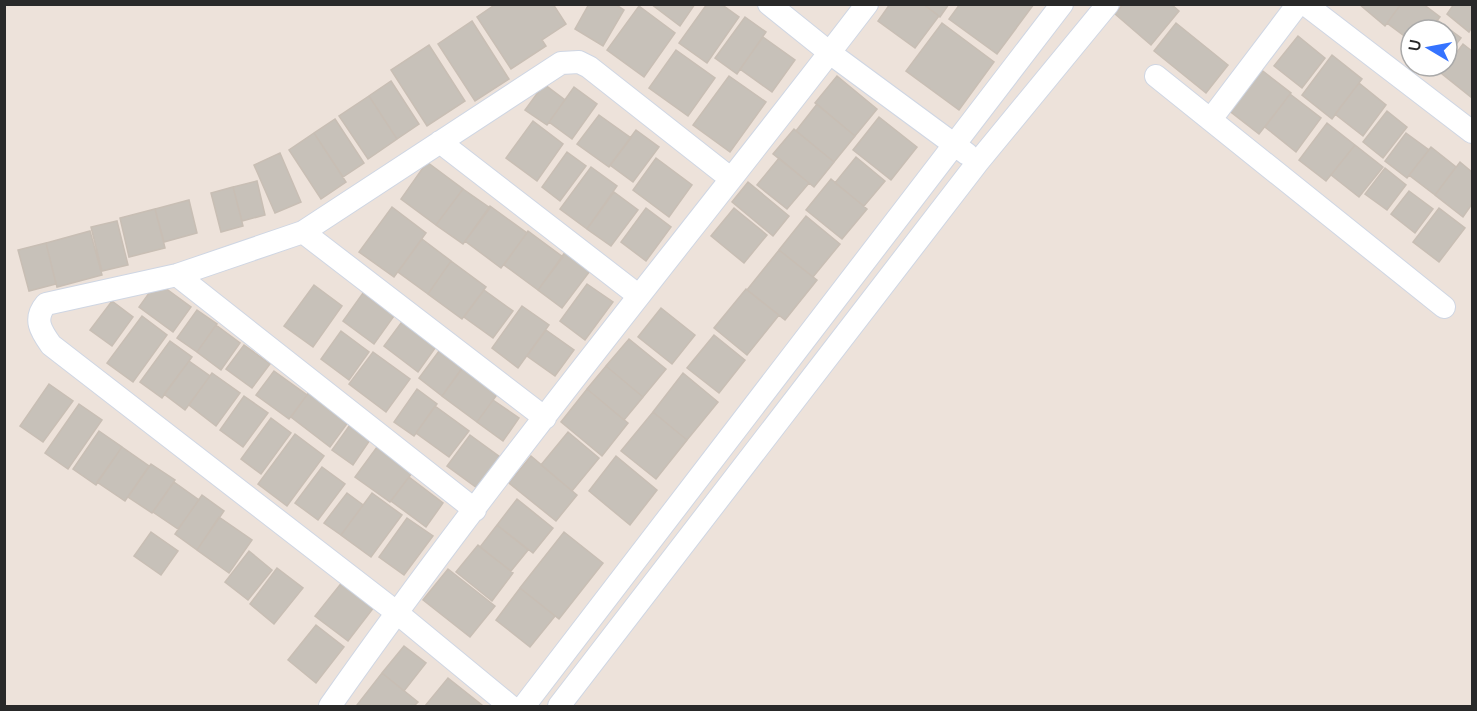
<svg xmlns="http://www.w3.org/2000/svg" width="1477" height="711" font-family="Cabin,sans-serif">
<rect width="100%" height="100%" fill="#ede2da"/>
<path fill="#c7c1b9" stroke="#c8beb4" stroke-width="1.5" d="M496,4H553L566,24L542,40L546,46L511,69L477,17Z
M589,4H615L624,10L603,46L575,29Z
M651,4H695L680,26Z
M707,4H721L739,17L707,63L679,43Z
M890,4H923L939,16L915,48L878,21Z
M923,4H949L940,17Z
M960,4H1034L997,54L949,19Z
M1123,4H1171L1179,11L1151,45L1115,14Z
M1359,4H1401L1385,26Z
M1401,4H1423L1440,17L1430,30H1411V41L1387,23Z
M1454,4H1472V27L1469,32L1447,14Z
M639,6L675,33L644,77L607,50Z
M745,17L766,32L737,74L715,58Z
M1437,20L1461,38L1447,56V30H1430Z
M472,21L509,79L475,101L438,44Z
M942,23L994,62L959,110L906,71Z
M1176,23L1228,65L1206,93L1154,51Z
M1298,36L1325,58L1302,88L1274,66Z
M763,37L795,60L772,92L740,69Z
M1463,44L1472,51V98L1441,73Z
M429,45L465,101L427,126L391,70Z
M676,50L715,78L688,116L649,88Z
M1332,55L1362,79L1332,119L1302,95Z
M1259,68L1291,93L1259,134L1227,109Z
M729,76L766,102L730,152L693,125Z
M837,76L877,109L855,136L815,103Z
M391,81L419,124L397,139L369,96Z
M1359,83L1386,105L1363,136L1335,114Z
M544,84L565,100L547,125L525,110Z
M574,87L597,104L572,139L549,122Z
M1290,94L1321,118L1296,152L1265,127Z
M369,96L397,139L368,159L339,116Z
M817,104L855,136L834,162L796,131Z
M1387,111L1407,127L1383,158L1363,142Z
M599,115L631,138L609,167L577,144Z
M879,117L917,147L891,180L853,150Z
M335,119L364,163L343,177L314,133Z
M533,121L563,144L537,181L506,158Z
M1327,123L1355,145L1326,181L1299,160Z
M794,129L834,162L814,187L773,154Z
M636,130L659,147L633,182L610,165Z
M314,133L346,182L321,199L289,150Z
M1406,133L1429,150L1407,178L1385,161Z
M1355,145L1383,167L1359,197L1331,175Z
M1431,147L1456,167L1435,195L1409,175Z
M567,152L586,166L560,201L542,187Z
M280,153L301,202L275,213L254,165Z
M856,157L885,181L864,206L835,183Z
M656,158L692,185L669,217L633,190Z
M779,158L809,183L787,209L757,185Z
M427,162L463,189L436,225L401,199Z
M1460,162L1472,172V204L1463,217L1435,195Z
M591,167L617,186L587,229L560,209Z
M1385,168L1406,185L1387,210L1365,194Z
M831,179L867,209L842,239L806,210Z
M257,181L265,215L242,221L233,187Z
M748,182L789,216L773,236L732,202Z
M233,187L243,226L221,232L211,193Z
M463,189L490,208L463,244L436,225Z
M1409,191L1433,209L1415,233L1391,214Z
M614,192L638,210L611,246L587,229Z
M189,200L197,233L164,242L155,209Z
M490,206L527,233L501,268L465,241Z
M392,207L426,233L394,277L359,252Z
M646,208L671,227L646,261L621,242Z
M734,208L767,235L744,263L711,236Z
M1439,208L1465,228L1439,262L1413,242Z
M155,209L165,248L129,257L120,218Z
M806,216L840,244L813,277L779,250Z
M117,221L128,265L102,271L91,227Z
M90,231L102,275L57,287L46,243Z
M528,231L563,257L538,290L504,265Z
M422,239L451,261L428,294L398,272Z
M46,243L56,284L29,291L18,250Z
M568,248L593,267L562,308L538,290Z
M779,250L817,280L785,320L747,290Z
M451,261L486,287L462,319L428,294Z
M157,282L191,307L173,332L139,307Z
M587,284L613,302L585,340L560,321Z
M314,285L342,306L313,347L284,326Z
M746,289L779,315L747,355L714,328Z
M484,290L513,311L493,338L464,317Z
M363,293L394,316L374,344L343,321Z
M112,301L133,317L112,346L90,330Z
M522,306L549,325L518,368L492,348Z
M661,308L695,335L672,364L638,337Z
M197,310L217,324L197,352L177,338Z
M142,316L167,335L133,382L107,363Z
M404,319L438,344L418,372L384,346Z
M216,325L240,343L221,370L197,352Z
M546,330L574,350L555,376L527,356Z
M341,331L369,352L349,380L321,359Z
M714,335L745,360L719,393L687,368Z
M629,339L666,369L643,397L606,366Z
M170,341L192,357L162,398L140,382Z
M244,345L270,364L252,388L226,369Z
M439,351L462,368L442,396L419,378Z
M373,352L410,379L386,412L349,384Z
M189,361L210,376L185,410L164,394Z
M464,366L499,392L477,422L442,396Z
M606,366L643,397L624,420L587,389Z
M274,371L307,395L289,419L256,395Z
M212,373L240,393L216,426L189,405Z
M683,373L718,402L687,440L653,412Z
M49,384L73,401L43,442L20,426Z
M417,389L437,404L414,436L394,422Z
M587,389L628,423L602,456L561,422Z
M309,392L349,421L330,447L291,417Z
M244,396L268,413L243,447L220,430Z
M493,400L519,418L503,441L477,422Z
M79,404L102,420L68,469L45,453Z
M435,406L469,431L449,457L416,433Z
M653,412L687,440L656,479L621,451Z
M271,418L291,433L261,474L241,459Z
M352,422L372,437L353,465L332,450Z
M99,431L122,447L96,485L73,469Z
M568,432L599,458L572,491L541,465Z
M295,434L324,456L287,506L258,484Z
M470,435L500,457L477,488L447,466Z
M122,447L149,466L125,501L97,482Z
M377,447L412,473L390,502L355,477Z
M531,456L577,495L556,521L509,483Z
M616,456L657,490L630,525L589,491Z
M151,464L175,480L152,513L128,497Z
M322,467L345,484L318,520L295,503Z
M409,477L443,503L426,527L391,501Z
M174,482L199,500L178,529L153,512Z
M347,493L363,505L341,535L324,523Z
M372,493L402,515L371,557L341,535Z
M202,495L224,511L197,550L175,534Z
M517,499L553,528L533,553L497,525Z
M219,517L252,540L229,573L197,550Z
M407,518L433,536L404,575L379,557Z
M497,525L528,550L511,571L480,547Z
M151,532L178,551L161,575L134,556Z
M564,532L603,563L559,619L520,588Z
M478,545L513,573L492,601L456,572Z
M249,551L272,570L248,600L225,582Z
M277,568L303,588L274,624L250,604Z
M448,569L495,606L470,637L423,600Z
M343,581L374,607L348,641L315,616Z
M520,588L555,616L530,647L496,620Z
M316,625L344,647L316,683L288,660Z
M404,646L426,663L404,691L382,673Z
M382,673L418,702L414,706L357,705Z
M448,678L482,705L481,706H425Z"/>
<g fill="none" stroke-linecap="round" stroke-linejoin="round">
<g stroke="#cfd6e3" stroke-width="24">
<path id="minor" d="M769,4L830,53L967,154
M1305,4L1472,132
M1156,76L1444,307
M1211,119L1298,4
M440,142L639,296
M303,232L545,418
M177,275L475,510
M330,706C499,465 688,238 867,4
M510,706L396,612L51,345C41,331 33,319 46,304L177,275L303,232L561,63L579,62L589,67L730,178
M524,706L1062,4
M559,706L978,162L1108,4"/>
</g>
<use href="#minor" stroke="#fff" stroke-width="22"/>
</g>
<rect width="1477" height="711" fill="none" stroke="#292929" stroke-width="12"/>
<g transform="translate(1429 48) rotate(280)"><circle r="28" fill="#ffffff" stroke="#a9a9a9" stroke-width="1.5"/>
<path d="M0-4.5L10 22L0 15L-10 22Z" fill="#3573ff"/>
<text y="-9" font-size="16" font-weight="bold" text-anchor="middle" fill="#292929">U</text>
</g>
</svg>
